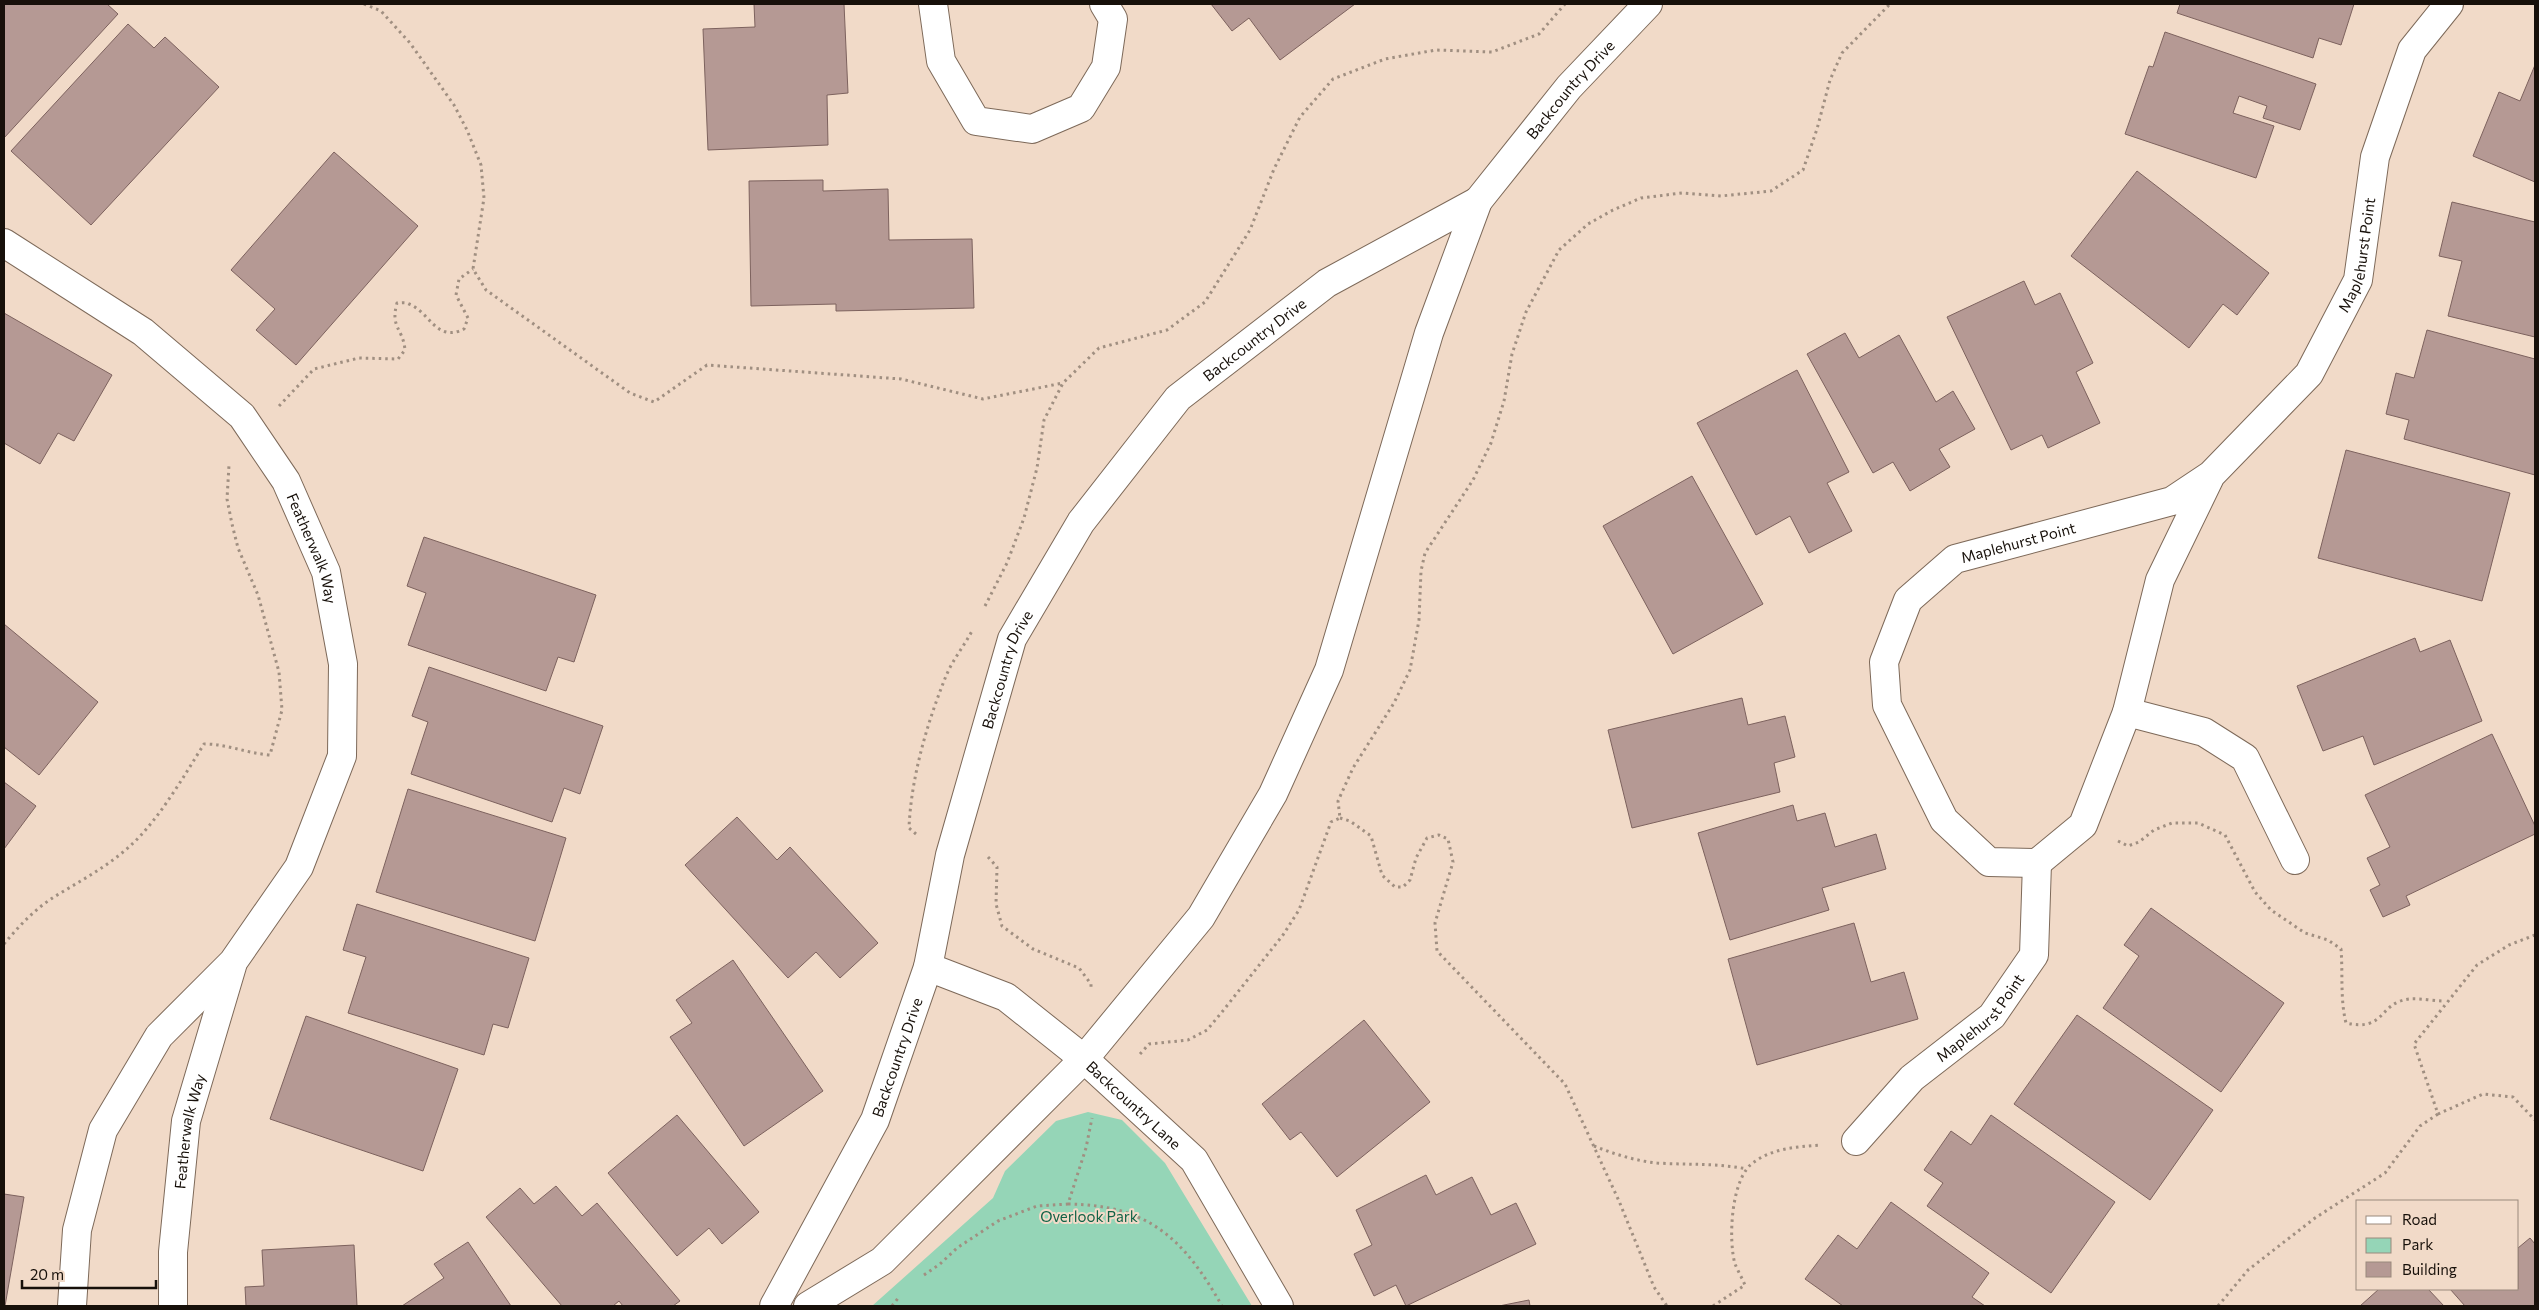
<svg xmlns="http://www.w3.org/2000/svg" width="2539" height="1310" font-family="Commissioner,sans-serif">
<rect width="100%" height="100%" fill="#f1dac8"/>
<path fill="#95d5b7" d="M1088,1112L1122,1120L1165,1163L1252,1306H872L993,1198L1005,1171L1056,1121Z"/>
<path fill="#b59994" stroke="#7d625e" d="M4,4H107L118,14L4,138Z
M754,4H844L848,93L827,95L828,145L708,150L703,29L755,27Z
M1211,4H1355L1280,60L1249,18L1232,31Z
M2180,4H2354L2341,45L2319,38L2313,58L2177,13Z
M128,24L154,48L165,37L219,87L91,225L11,151Z
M2165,32L2316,84L2300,130L2263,118L2267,106L2239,96L2233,113L2274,126L2256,178L2125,134L2149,66L2153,67Z
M2535,65V182L2473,156L2499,92L2520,101Z
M334,152L418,226L296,365L256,330L275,309L231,270Z
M2137,171L2269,273L2237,315L2223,304L2189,348L2071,256Z
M823,180V191L888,189L889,240L972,239L974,308L836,311V304L751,306L749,181Z
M2452,202L2535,222V337L2448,316L2462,261L2439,256Z
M2024,281L2035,305L2060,293L2093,363L2076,372L2100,423L2048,448L2042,435L2011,450L1947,317Z
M4,313L112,375L74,441L58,433L40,464L4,443Z
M2427,330L2535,359V475L2404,439L2409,420L2386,414L2396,373L2414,378Z
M1845,333L1859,358L1899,335L1936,402L1953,391L1975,429L1939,449L1950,467L1910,491L1893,462L1873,473L1807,354Z
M1797,370L1849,472L1827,483L1852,531L1809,553L1790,516L1756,535L1697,423Z
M2346,450L2510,493L2482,601L2318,558Z
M1692,476L1763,604L1673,654L1603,526Z
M424,537L596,595L574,662L558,657L546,691L408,645L426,593L407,586Z
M4,624L98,702L39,775L4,747Z
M2415,638L2420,652L2450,640L2482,721L2374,765L2363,736L2323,751L2297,686Z
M429,667L603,726L580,794L564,788L552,822L411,774L428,722L412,716Z
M1742,698L1748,725L1785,716L1795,757L1774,763L1780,792L1632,828L1608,730Z
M2492,734L2535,826V834L2406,896L2410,905L2383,917L2370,890L2380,885L2367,858L2390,847L2365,795Z
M4,782L36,806L4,849Z
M408,789L566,838L535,941L376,892Z
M1793,805L1797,821L1825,813L1835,847L1876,834L1886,869L1822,888L1829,910L1730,940L1698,833Z
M737,817L777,860L790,847L878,943L840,978L816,952L788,978L685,865Z
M357,904L529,958L508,1028L493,1024L484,1055L348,1013L366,957L343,950Z
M2151,908L2284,1003L2221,1092L2103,1008L2139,956L2124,945Z
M1854,923L1871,982L1904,972L1918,1019L1757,1065L1728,959Z
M733,960L823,1091L744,1146L670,1037L692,1023L676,1000Z
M2077,1015L2213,1110L2150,1200L2014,1104Z
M306,1016L458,1069L423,1171L270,1119Z
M1364,1020L1430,1102L1337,1177L1301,1132L1290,1140L1262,1104Z
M677,1115L759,1212L722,1244L709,1228L677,1256L608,1173Z
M1991,1115L2115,1202L2051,1293L1927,1206L1943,1183L1924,1170L1951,1131L1971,1145Z
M1426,1175L1436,1195L1472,1177L1491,1215L1516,1203L1536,1244L1406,1306L1396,1285L1374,1296L1354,1254L1372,1245L1356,1210Z
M556,1186L582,1216L597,1203L680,1301L673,1306H623L619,1301L613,1306H562L486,1217L520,1188L534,1204Z
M4,1194L24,1197L5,1306H4Z
M1891,1202L1989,1273L1972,1297L1985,1306H1843L1805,1279L1838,1235L1857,1249Z
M2530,1238L2535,1244V1306H2465L2450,1289H2518V1248Z
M468,1242L511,1306H402L444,1278L434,1264Z
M354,1245L357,1306H246L245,1287L264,1286L262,1250Z
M2379,1289H2428L2444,1306H2360Z
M1529,1300L1530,1306H1499Z"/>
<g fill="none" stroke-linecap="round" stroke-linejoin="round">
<g stroke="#7d6959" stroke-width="30">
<g id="minor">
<path d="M933,4L941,61L976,121L1032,129L1081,108L1106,67L1113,19L1104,4"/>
<path id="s1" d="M4,243L143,332L242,416L286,481L326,572L343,664L342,756L299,867L233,962L159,1036L103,1130L77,1230L72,1306"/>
<path id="s2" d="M2211,475L2160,580L2127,712L2083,825L2037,863L1989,862L1944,820L1887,705L1884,662L1908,600L1955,559L2172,501L2211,475L2309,374L2358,280L2375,157L2412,50L2449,4"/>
<path d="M2127,712L2204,732L2245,758L2295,860"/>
<path id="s3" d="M928,967L1006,997L1084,1059L1194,1160L1279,1306"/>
<path id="s4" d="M1856,1141L1912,1078L1992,1016L2034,955L2037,863"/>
<path id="s5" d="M173,1306V1252L186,1121L232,966"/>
<path id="s6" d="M774,1306L875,1120L928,967L950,855L1012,639L1081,522L1178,398L1327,283L1478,201"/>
<path id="s7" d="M808,1306L882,1261L1084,1059L1201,917L1273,794L1329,670L1429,333L1478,201L1569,87L1648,4"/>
</g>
</g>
<path stroke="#a08f81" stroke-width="3" stroke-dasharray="2.5 4" stroke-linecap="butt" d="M364,4L381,11L410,43L454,105L467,130L481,165L484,198L473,269L486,290L630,393L654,402L707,365L901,379L983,399L1063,383
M279,406L314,369L359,358L398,359L405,350C403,328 390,328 397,303C401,303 406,302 409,304C430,312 436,343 464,329L468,318L456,295L459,279L473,269
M985,606L1007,563L1024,518L1037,468L1044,420L1063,383L1099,348L1167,330L1205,302L1250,230L1274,169L1300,117L1333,79L1385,59L1436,50L1492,52L1539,34L1565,4
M1340,818L1350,821L1371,836L1382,875L1395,887H1403L1410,880L1416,858L1427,838L1439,835L1448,839L1453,862L1435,923L1437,951L1565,1084L1619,1201L1654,1287L1667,1306
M916,834L909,828C911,778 927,723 946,676C953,659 965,645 973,629
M2118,841L2128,846L2139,842L2154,830L2172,823H2198L2225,835L2255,892L2271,910L2305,933L2328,940L2341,949C2343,974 2340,999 2346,1023C2386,1032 2378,1003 2409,999C2420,998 2434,1001 2445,1001
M988,857L997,867L996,904L1002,926L1033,949L1079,968L1091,984V989
M2535,935L2509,945L2477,965L2414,1044L2438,1114L2483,1094L2513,1097L2535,1120
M4,944C18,927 35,909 54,897C80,881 107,867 130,846C158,821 184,776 204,744C228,744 245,753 270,755L282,710L279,672L258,595L238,548L232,524L227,499L229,465
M1140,1054L1149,1044L1188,1040L1207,1030L1222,1012L1283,935L1299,910L1331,822L1340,818L1338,801L1353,768L1394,703L1410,670L1419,620L1421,571L1425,553L1473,480L1491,443L1504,401L1512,354L1526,312L1559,250L1588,224L1613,210L1641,198L1682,193L1721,196L1771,191L1803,170L1817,129L1830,80L1842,53L1890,4
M1594,1146C1614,1154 1636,1161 1657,1163C1688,1165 1717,1163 1747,1169
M1068,1204C1149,1205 1184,1239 1222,1306
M924,1275L940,1264L957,1248L998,1221L1037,1206L1068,1204L1086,1148L1092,1118
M892,1306L899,1297
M1713,1306L1745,1285C1742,1278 1738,1271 1735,1264C1728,1239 1731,1177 1754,1162C1774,1148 1796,1147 1820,1145
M2218,1306L2248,1270L2315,1218L2385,1173L2420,1126L2438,1114"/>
<use href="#minor" stroke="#fff" stroke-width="28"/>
</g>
<g text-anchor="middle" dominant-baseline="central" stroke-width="4" stroke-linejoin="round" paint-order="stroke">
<g font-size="15" fill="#17100a" stroke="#f1dac8">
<text stroke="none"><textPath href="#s7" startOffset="1472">Backcountry Drive</textPath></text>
<text stroke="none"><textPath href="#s2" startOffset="1386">Maplehurst Point</textPath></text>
<text stroke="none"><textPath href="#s6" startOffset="1102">Backcountry Drive</textPath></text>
<text stroke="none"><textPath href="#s2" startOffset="909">Maplehurst Point</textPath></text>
<text stroke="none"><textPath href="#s1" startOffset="446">Featherwalk Way</textPath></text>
<text stroke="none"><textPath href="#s6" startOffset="682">Backcountry Drive</textPath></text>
<text stroke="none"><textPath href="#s4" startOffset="176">Maplehurst Point</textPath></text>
<text stroke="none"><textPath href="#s6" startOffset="278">Backcountry Drive</textPath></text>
<text stroke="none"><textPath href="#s3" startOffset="251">Backcountry Lane</textPath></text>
<text stroke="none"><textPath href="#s5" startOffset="176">Featherwalk Way</textPath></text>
</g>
<g font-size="15" fill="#106246" stroke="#f1dac8">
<text x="1089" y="1216">Overlook Park</text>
</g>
</g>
<rect width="2539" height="1310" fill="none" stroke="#17100a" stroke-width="10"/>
<rect x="2356" y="1200" width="162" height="90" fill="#f1dac8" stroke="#9a897c"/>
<rect x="2366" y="1216" width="25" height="8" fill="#ffffff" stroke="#9a897c"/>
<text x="2402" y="1225" font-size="15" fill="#17100a">Road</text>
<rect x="2366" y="1238" width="25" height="15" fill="#95d5b7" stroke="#9a897c"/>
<text x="2402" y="1250" font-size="15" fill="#17100a">Park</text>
<rect x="2366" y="1262" width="25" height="15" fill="#b59994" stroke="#9a897c"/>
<text x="2402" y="1275" font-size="15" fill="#17100a">Building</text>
<path d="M22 1280v8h134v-8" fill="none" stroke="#17100a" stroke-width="2.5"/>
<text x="30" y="1280" font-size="15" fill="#17100a" stroke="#f1dac8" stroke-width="4" paint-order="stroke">20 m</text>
</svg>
